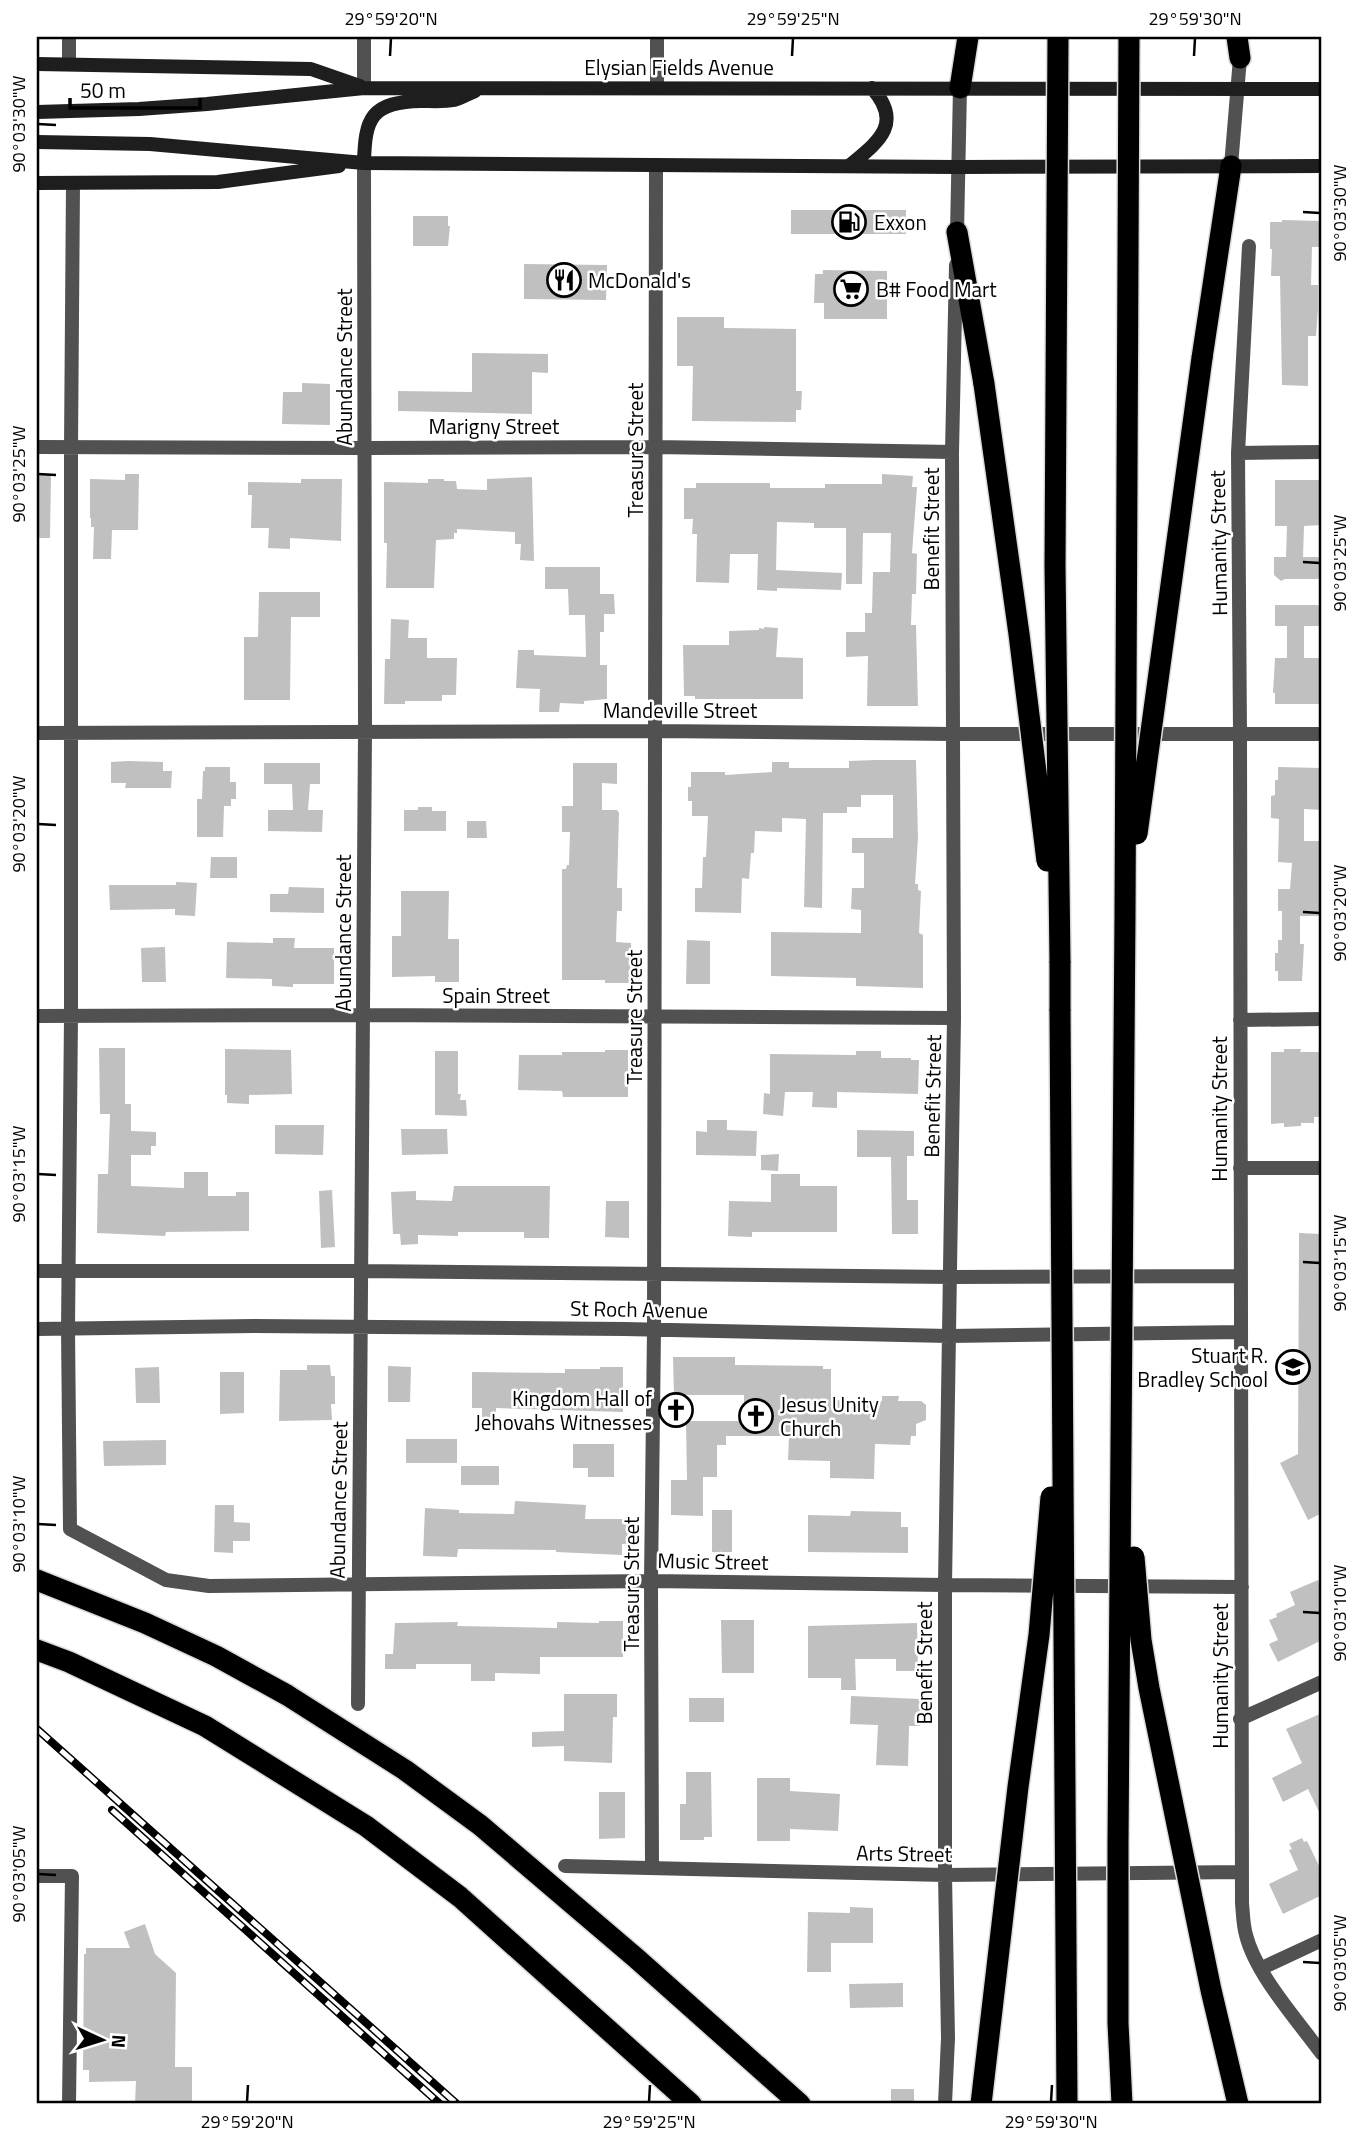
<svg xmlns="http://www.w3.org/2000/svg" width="1359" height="2141" font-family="'Titillium Web',sans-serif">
<rect width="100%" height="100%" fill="#fff"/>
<path fill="#c0c0c0" d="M791,210H906V234H791Z
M413,216H448V226H450L448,246H413Z
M1282,220L1322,221V247H1312L1311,285H1318V309L1316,336H1308V386L1282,385L1280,276H1271L1272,249H1270V222H1282Z
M524,264L607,265L606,300L524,299Z
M823,270L887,271V319H824V303H814L815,274H823Z
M677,317H724V328L796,329V391H802L801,410H796V422L692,421L693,366H677Z
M472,353L548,354V373L532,372V414L398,411V391L472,392Z
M302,383L330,384V425L282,424L283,392H302Z
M37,474H51L50,538H37Z
M125,474H139L138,530H112L111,559H93L94,527H91V518H90V479L125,480Z
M882,474L913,476L912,487H917L912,553L917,554L916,594H912L911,625H916L918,706H867L868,656L846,657V632H865V613H872L873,572H890L891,533H863L862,584H846V528H814V523L777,522L776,570L842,573L841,590L777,588V591L757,590L758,554H730L729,583L696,582L697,534H692L693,519H684V488H696V483H770V488H825V484H882Z
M532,477L534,561L520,560L521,544H515V532L457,529V533H454V539L436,540L434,588H386L387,543H384V482L428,483V479H444V481H456L457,489L487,490V479Z
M301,479H342L341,541L290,538V549L268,548L269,528H251L252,495H248V482L301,483Z
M1275,480H1322V525L1304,526L1303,557H1322V579H1285L1281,581L1274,575V557H1286L1287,526H1275Z
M545,567H600V594H614L615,614H604V632H600V665H607V699L584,701V704L560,703L559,712H539L540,689L516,688L518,650H534V655L586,657L585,615H569L568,589H545Z
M259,592H320V617H291L290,700H244V637H258Z
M1275,605H1322L1321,626H1304V658H1322V704H1275V693H1273L1275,658H1287V626H1275Z
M391,619L409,620L408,638H427V658H457L456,695H442V701H405V704H384L385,659H390Z
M764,627L778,628L776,657L803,658V699H695V696H684L683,645H729V631L759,630V628L764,629Z
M876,760H916L918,838L915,884H918V890L921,891L919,933L923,935V988L856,986V978L771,976V932L861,933V910L851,909L852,888H864V853H852V838H893V795H861V807H847V813H823L822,908L804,907L806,819L782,818V832L755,831L754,853H751L749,879L742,878L741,913L695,912V888H702L703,857H706L708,816H692V801H688V787H691V772H725V775L772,772V762H789V768H849V761Z
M128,761L163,762V771H172L171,788H125L126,783H111V762Z
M264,763H320V784H310L308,810H323L322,832L268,831V810H293L292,784H264Z
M573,763H617V784L602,783V810H617L619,813L617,888H622V911H617L616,942L631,943L630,983H605V980H562V869H566L567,865H569L570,832H562V806H573Z
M205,767H230V782H236V799H231V806H224L223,837H197V799H202L203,771H205Z
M1278,767L1322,768V810L1304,809V841H1322V916H1300V944H1304L1302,981H1278V971H1275V953H1278V940H1282V911H1278V889H1290L1292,863L1278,862L1279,819L1271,818V796L1275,795V780H1278Z
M418,807H432V811H446V831H404V810H418Z
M467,821H486L487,838H467Z
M211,857H237V878H210Z
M176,882L197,883L195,916L175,915V909L110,910L109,885H176Z
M289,887L324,888V913L270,912V894H288Z
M401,891H449L448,939H459V982H435V976L392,977V936H401Z
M273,938H295L294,948H334V984H293V987L272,986V979L226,978L227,942L273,943Z
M687,940L710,941V984H686Z
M165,947L166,982H142L141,948Z
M99,1048H125V1104H131V1131L156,1132V1146H151V1155H131V1186L184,1188V1172H208V1196H236V1192H249V1231L166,1232L165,1236L97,1233L98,1174H108L110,1114H100Z
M225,1049L291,1050L292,1094L249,1095V1104L227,1103V1095H225Z
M1284,1049H1301L1300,1052H1322V1117H1314V1123H1301V1126L1284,1127V1123L1271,1124V1052H1284Z
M605,1050H628V1097H563L562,1091L518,1090L519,1055H562V1052H605Z
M435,1051H458V1094H461L460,1100H466L467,1116L435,1115Z
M856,1051H881V1058H911V1060H919L918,1094L837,1092V1108L812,1107L813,1092H785L783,1116L763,1114L764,1093L770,1094V1054L856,1055Z
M707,1120H727V1130L757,1131L756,1156L696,1155V1131L707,1132Z
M275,1125H324L323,1155L275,1154Z
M401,1129H447L448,1154L402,1155Z
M857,1130L914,1131V1156H907V1200H918V1234H892L891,1157H857Z
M779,1154L778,1171L761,1170V1155Z
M771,1174H800V1186H837V1232H752V1237L728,1236L729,1201L771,1202Z
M454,1186H550L549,1238H524V1232H458V1236L418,1235V1244L401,1245L400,1234H393L391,1192L416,1191V1200L452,1201Z
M332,1190L335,1247L321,1248L319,1191Z
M606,1201H629V1238L605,1237Z
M1299,1233L1322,1234V1513L1308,1520L1280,1463L1298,1454Z
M673,1357H735V1365L823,1366V1369H831V1400L882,1401V1396H899L898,1401H921L926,1405V1420L916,1424V1436H911L910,1445L875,1444L874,1479L830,1478V1461L788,1460L789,1436H726V1445H717V1477H703V1516L671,1515V1480H687L686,1421H744V1395H674Z
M307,1365H330L331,1376H335V1404H331L332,1420L279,1421L280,1370H307Z
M388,1366L411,1367L410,1402H388Z
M159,1367L160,1403H136L135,1368Z
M600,1367H623V1412L496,1408V1417H482V1408H472V1372L565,1373V1369H600Z
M220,1372H244V1413L220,1414Z
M406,1439H457V1463H406Z
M166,1440V1465L104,1466L103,1441Z
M573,1444H614V1477H588V1468H573Z
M461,1466H499V1485H461Z
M515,1501L586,1505L585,1519H631V1544H622V1555L556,1552V1550L458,1549L457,1557L423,1556L425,1508L459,1510V1513L514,1514Z
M215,1505H234V1522L250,1523V1541H233V1553L214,1552Z
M712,1510H732V1552H712Z
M851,1511L901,1512V1527H908V1553L808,1552V1515L850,1516Z
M1318,1580L1322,1590V1640L1278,1662L1269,1644L1278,1640L1269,1620L1277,1617L1276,1614L1295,1605L1290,1592Z
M721,1620H754V1673H722Z
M599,1621H623V1657H540V1674L495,1673V1681H471V1664H416V1669H385V1654H393L395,1623L458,1622L457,1626L557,1628V1622L599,1623Z
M917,1623L918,1671H896V1659H855L856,1690H841V1678H808V1626Z
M564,1694H617V1717H613L612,1763L564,1761V1746L532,1747V1732L564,1731Z
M851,1696L920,1699V1726H909L908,1766L876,1765L878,1725L850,1724Z
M689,1698H724V1722H689Z
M1322,1713V1818L1308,1789L1283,1802L1272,1778L1302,1763L1286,1729Z
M686,1772H711L712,1837H704V1840H680V1804H686Z
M757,1778H790V1791L840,1794L838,1831L790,1829V1841H757Z
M599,1792H625V1838L599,1839Z
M1302,1838L1304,1842L1307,1841L1322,1872V1895L1283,1914L1269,1884L1298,1870L1289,1850L1292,1849L1289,1844Z
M850,1907L873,1908V1943H831V1972H807L808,1912L850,1913Z
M145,1924L155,1954L176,1973L175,2067H192V2104H135L136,2081L89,2082V2070H83L84,1954H86V1948H130L124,1932Z
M903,1983V2007L850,2008L849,1984Z
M891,2089H914V2104H891Z"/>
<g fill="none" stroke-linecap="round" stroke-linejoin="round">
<g stroke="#dbdbdb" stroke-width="24">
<path id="motorway" d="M1237,37L1240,58
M960,88L968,37
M957,232L984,384
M1202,358L1231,166
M1060,961V1011
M37,1580L145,1623L216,1656L287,1695L405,1770L480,1825L636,1958L800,2104
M37,1650L69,1662L205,1726L366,1826L460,1897L691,2104"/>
</g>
<path stroke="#515151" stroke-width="14" d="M364,37V88
M69,64V37
M657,88V37
M73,184L71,447V1016L68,1329L70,1529L166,1580L209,1586L651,1581L945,1585L1242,1587
M1249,246L1238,453L1240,733L1242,1903C1243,1913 1243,1925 1246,1935C1256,1975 1298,2021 1322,2054
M37,447L365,448L656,447L952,452
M1238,453L1322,452
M37,733L656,731L954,734H1322
M37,1016L363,1015L954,1018
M1240,1020L1322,1019
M1240,1168H1322
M37,1271H362L951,1277L1241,1276
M37,1329L254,1326L624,1329L949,1336L1241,1332
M358,1704L365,732L364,163
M1240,1719L1322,1682
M565,1866L945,1875L1242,1872
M652,1868L651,1581L654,1329L656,165
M37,1876H72L69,2104
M1262,1968L1322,1940
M945,2104L948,2038L945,1875V1585L954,1018L952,452L956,265"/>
<path stroke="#515151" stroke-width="14" d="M1231,166L1240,58
M957,232L960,88"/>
<path stroke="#1e1e1e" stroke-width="14" d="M37,64L311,69L360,86
M37,112L139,109L207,104L364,88L1322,89
M37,142L150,144L364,163L958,167L1322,166
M364,163C365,118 371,102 421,101C431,101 444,102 454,100C461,98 468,94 475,91
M849,166C878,142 904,124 872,88
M37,183L218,182L339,166"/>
<use href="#motorway" stroke="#000" stroke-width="21"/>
<g stroke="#000" stroke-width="8">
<path id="rail" d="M37,1729L457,2104
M112,1810L440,2104"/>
</g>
<use href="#rail" stroke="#fff" stroke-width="5" stroke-dasharray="16" stroke-linecap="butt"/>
<g stroke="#dbdbdb" stroke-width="24" stroke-linecap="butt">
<path id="motorway-bridge" d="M1058,37L1055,566L1060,961
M984,384L1019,634L1047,861
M1137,834L1202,358
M1060,1011L1067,2104
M1134,1557L1141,1640L1149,1688L1211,1990L1238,2104
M981,2104L1018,1787L1039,1635L1051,1497
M1122,2104L1118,2023V1844L1125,915L1129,37"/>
</g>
<use href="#motorway-bridge" stroke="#000" stroke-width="21"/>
</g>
<path fill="none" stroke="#000" stroke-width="2.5" d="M390,56L391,38M792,56L793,38M1194,56L1195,38M38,124L56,125M1303,212L1320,213M38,474L56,475M1303,562L1320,563M38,824L56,825M1303,912L1320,913M38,1174L56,1175M1303,1262L1320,1263M38,1524L56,1525M1303,1612L1320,1613M38,1874L56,1875M1303,1962L1320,1963M247,2102L248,2085M649,2102L650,2085M1051,2102L1052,2085"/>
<defs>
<g id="fuel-ring" transform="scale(1.75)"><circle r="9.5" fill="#fff" stroke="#000" stroke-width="1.5"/><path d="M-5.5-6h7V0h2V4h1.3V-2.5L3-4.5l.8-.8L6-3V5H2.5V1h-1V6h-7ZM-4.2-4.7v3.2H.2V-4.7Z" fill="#000"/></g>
<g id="restaurant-ring" transform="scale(1.75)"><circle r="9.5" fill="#fff" stroke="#000" stroke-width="1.5"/><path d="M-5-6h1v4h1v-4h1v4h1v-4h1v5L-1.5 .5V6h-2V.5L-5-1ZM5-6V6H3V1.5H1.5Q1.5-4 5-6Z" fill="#000"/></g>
<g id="supermarket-ring" transform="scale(1.75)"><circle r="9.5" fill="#fff" stroke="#000" stroke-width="1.5"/><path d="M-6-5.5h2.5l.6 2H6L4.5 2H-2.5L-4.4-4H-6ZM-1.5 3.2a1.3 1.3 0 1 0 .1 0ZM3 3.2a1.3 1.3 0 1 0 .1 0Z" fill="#000"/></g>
<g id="school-ring" transform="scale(1.75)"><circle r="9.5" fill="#fff" stroke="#000" stroke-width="1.5"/><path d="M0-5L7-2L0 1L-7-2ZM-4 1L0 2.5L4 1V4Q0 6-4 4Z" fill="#000"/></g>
<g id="church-ring" transform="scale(1.75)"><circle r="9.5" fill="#fff" stroke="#000" stroke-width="1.5"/><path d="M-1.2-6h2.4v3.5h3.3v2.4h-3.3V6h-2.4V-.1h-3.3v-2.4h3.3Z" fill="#000"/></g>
</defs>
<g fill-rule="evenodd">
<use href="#fuel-ring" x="849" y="222"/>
<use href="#restaurant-ring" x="564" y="280"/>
<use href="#supermarket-ring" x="851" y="289"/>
<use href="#school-ring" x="1293" y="1367"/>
<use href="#church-ring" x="676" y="1410"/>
<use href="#church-ring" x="756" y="1416"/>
</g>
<g text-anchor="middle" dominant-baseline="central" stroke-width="5" stroke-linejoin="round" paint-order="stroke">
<g font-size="21" fill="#000" stroke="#fff">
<text x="679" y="67">Elysian Fields Avenue</text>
<text transform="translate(344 367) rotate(-90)">Abundance Street</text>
<text x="494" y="426">Marigny Street</text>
<text transform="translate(635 450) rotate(-90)">Treasure Street</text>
<text transform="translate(931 529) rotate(-90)">Benefit Street</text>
<text transform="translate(1218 543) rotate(-91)">Humanity Street</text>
<text x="680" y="710">Mandeville Street</text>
<text transform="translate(343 933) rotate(-90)">Abundance Street</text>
<text x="496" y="995">Spain Street</text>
<text transform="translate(634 1017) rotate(-90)">Treasure Street</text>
<text transform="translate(932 1096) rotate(-89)">Benefit Street</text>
<text transform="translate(1219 1109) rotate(-90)">Humanity Street</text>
<text transform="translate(639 1309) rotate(1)">St Roch Avenue</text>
<text transform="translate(338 1500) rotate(-89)">Abundance Street</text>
<text transform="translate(713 1561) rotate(1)">Music Street</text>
<text transform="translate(631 1584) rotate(-90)">Treasure Street</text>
<text transform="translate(924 1663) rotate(-90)">Benefit Street</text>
<text transform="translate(1220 1676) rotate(-90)">Humanity Street</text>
<text transform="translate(904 1853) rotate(1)">Arts Street</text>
</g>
<g font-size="21" fill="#000" stroke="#fff" text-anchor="start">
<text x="874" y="222">Exxon</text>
<text x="588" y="280">McDonald's</text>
<text x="876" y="289">B# Food Mart</text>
<text x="1268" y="1355" text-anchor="end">Stuart R.<tspan x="1268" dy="24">Bradley School</tspan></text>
<text x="652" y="1398" text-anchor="end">Kingdom Hall of<tspan x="652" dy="24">Jehovahs Witnesses</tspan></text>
<text x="780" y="1404">Jesus Unity<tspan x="780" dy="24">Church</tspan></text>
</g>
</g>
<rect width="1359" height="2141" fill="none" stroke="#ffffff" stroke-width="77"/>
<g transform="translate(102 2040) rotate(94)" stroke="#ffffff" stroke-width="5" paint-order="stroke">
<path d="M0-5L12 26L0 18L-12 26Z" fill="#000000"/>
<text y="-10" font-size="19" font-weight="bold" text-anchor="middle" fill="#000000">N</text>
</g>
<path d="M70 98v10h130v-10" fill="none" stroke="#000000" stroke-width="3.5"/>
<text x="80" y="98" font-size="21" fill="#000000" stroke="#ffffff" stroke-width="5" paint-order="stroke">50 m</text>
<rect x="38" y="38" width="1282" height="2064" fill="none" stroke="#000" stroke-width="2.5"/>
<g font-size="18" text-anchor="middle" fill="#000">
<text x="391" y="25">29°59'20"N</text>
<text x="793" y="25">29°59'25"N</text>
<text x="1195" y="25">29°59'30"N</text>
<text transform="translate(19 124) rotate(-90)" y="6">90°03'30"W</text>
<text transform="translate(1340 213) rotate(-90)" y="6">90°03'30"W</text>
<text transform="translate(19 474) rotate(-90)" y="6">90°03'25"W</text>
<text transform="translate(1340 563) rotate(-90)" y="6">90°03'25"W</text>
<text transform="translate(19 824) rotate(-90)" y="6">90°03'20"W</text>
<text transform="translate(1340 913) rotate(-90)" y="6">90°03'20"W</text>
<text transform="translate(19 1174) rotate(-90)" y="6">90°03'15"W</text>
<text transform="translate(1340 1263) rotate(-90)" y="6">90°03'15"W</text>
<text transform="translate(19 1524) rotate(-90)" y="6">90°03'10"W</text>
<text transform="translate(1340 1613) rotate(-90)" y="6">90°03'10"W</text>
<text transform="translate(19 1874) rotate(-90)" y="6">90°03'05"W</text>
<text transform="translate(1340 1963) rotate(-90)" y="6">90°03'05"W</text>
<text x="247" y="2128">29°59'20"N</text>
<text x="649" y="2128">29°59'25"N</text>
<text x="1051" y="2128">29°59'30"N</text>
</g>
</svg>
